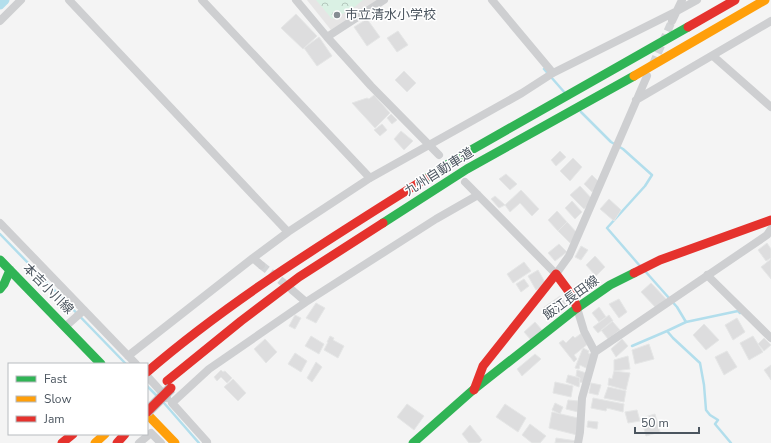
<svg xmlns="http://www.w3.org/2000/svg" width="771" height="443" font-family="'Nunito Sans','Noto Sans JP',sans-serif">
<defs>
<pattern id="forest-crowns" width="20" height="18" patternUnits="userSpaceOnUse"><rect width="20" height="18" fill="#daf1e4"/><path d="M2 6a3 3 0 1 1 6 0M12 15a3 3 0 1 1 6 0" fill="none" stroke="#b3c6bc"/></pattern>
</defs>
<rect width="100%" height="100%" fill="#f4f4f4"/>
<path fill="#e6e5e5" d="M307,0H379L331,30Z"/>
<path fill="url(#forest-crowns)" d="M316,0H363L352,9L332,19Z"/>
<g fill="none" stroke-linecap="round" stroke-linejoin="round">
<path stroke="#b2deec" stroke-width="2.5" d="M544,69L565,93
M581,112L611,142L623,149L652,175L645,186L607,228L640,266
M0,234L126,364
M645,271L677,307L686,322L738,311L740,313
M686,322L667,331L673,338L700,363L704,385L706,410L710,415L718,420L715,424L731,443
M632,346L667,331
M147,386L157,396
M164,403L199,443"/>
<path stroke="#b2deec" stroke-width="9" d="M0,5L5,0"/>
</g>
<path fill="#ddddde" stroke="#e5e6e6" d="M296,14L317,36L303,49L281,28Z
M367,19L380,37L367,46L354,27Z
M398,31L408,45L397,52L387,38Z
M319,37L332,56L317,66L304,48Z
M404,71L416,83L407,92L395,80Z
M374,95L390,113L375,128L352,103L367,98L369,99Z
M391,114L397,120L392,124L387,118Z
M382,124L387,130L380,136L374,130Z
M401,131L413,141L404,150L394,139Z
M560,151L566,157L556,166L551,160Z
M573,158L582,167L570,181L560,171Z
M506,174L517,184L510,190L499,179Z
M592,175L601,184L592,192L584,184Z
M580,186L593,200L584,209L570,195Z
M521,190L539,209L532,216L520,203L510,212L505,205Z
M495,196L505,205L499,208L491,199Z
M609,199L621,210L614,221L600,209Z
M572,201L582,212L575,219L565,208Z
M557,211L567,222L558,231L548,220Z
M567,222L578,234L570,243L558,231Z
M767,243L771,249V258L766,261L758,250Z
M559,244L567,252L555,261L548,253Z
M581,246L588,250L581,260L575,257Z
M595,256L605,267L596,276L586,265Z
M771,259V279L761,267Z
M524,262L531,271L513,283L507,274Z
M538,270L546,284L536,290L528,276Z
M524,279L529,286L521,292L516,284Z
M651,283L668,301L657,309L641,292Z
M560,296L568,306L550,319L543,308Z
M619,299L627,312L619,318L609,304Z
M316,303L325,308L316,323L306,318Z
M599,307L606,317L599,322L592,313Z
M295,315L301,318L295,329L289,326Z
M609,315L613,321L598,333L593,327Z
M737,318L745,332L733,340L725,325Z
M612,321L620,330L608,339L601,330Z
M535,322L542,330L531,340L524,332Z
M704,324L719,340L706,350L693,335Z
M583,332L589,343L574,355L577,359L574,362L559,343L563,340L566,343L573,336L575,338Z
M311,336L324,344L319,354L305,346Z
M330,336L334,338L333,340L344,346L338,358L324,350L328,342H327Z
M753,336L763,352L749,360L740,343Z
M764,338L771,345L764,351L758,344Z
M265,339L277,352L266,363L254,349Z
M622,339L628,346L616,357L611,349Z
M649,344L654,359L635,364L632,350Z
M583,348L589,351L588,353L592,355L588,369L580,365L579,369L575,368Z
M727,351L737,367L724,375L715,357Z
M295,353L307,361L301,372L288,364Z
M535,354L541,359L522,376L517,369Z
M628,356L630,369L614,371V360Z
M316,362L322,367L312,382L307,378Z
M771,365V380L764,370Z
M221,370L223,372L225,371L232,378L227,383L221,377L217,381L214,377Z
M577,370L589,374L586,383L579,382L580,378L576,376Z
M614,371L630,373L626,390L608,385L609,378L612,379Z
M568,375L580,378L579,387L566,382Z
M233,379L246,393L238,401L224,387Z
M555,382L573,386L571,397L553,393Z
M591,383L601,385L598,395L589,393Z
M608,387L626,391L624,402L604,398Z
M593,398L624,404L623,412L607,408L606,411L591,408Z
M568,400L578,401V412L566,409Z
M555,403L563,407L560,414L552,410Z
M407,404L424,416L414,430L397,417Z
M505,404L526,418L518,432L496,417Z
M637,410L640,421L628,423L625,412Z
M552,412L578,418L577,435L549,428Z
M655,414L660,432L646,436L641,418Z
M588,421L598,422L597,429L587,427Z
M530,424L546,436L540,443H532L522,435Z
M470,425L482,440L479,443H469L462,434Z
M556,438L577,441V443H555Z"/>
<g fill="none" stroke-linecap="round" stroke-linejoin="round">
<path stroke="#d2d4d6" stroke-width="8" stroke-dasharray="8 4" stroke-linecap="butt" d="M653,64L672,21
M261,265L290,288"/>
<path stroke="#cecfd1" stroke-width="8" d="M69,0L288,232
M202,0L370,178
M296,0L327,37L371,86L439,155
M492,0L553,73
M0,21L21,0
M672,21L682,0
M327,37L384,0
M713,56L771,107
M636,100L771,21
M465,182L556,274L569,256L647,76
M0,223L136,364
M253,258L261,265
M707,275L771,338
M292,290L306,302
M577,308L584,331L595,352
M66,326L84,310
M128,356L253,258L288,232L370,178L522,93L553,73L677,11L697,0
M147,376L167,398
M139,443L151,433L161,443
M206,443L207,442L172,403L209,369L306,302L436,219L478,195
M578,443L580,432L582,398L595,352L767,235L771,229"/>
<path stroke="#30b455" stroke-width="9" d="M425,179L459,157L688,27
M383,223L467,169L634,76
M0,260L101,364
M0,289L4,284L10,270
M413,443L473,390L577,308L610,285L634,273"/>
<path stroke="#ff9f0a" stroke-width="9" d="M634,76L765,0
M147,414L175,443
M95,443L105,434"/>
<path stroke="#e5322d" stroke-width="9" d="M688,27L735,0
M634,273L660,260L771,220
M147,372C233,298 330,239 425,179
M167,381L241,321L299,277L383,223
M474,390L483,366L556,274L573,297L577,308
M62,443L73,434
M117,443L125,434"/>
<g stroke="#b9bec2" stroke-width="11" stroke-linecap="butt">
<path id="jam-bridge" d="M147,412L171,388"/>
</g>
<use href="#jam-bridge" stroke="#e5322d" stroke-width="9"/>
</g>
<circle fill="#868d93" stroke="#fff" stroke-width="1.5" cx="337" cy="15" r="4"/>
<g text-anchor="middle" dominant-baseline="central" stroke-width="3" stroke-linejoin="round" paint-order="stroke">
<g font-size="13" fill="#4b555f" stroke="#fff" text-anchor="start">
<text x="345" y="15">市立清水小学校</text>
</g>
<g font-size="13" fill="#4b555f" stroke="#fff">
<text transform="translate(439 172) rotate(-32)">九州自動車道</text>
<text transform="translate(48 289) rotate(45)">本吉小川線</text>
<text transform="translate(571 298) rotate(-36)">飯江長田線</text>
</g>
</g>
<rect x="8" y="363" width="140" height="72" fill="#ffffff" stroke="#b7bbbf"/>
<rect x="16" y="376" width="20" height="6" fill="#30b455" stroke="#b7bbbf"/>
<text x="44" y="383" font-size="12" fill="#4b555f">Fast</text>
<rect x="16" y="396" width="20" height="6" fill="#ff9f0a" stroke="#b7bbbf"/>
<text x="44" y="403" font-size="12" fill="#4b555f">Slow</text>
<rect x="16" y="416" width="20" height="6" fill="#e5322d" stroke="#b7bbbf"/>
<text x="44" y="423" font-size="12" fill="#4b555f">Jam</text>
<path d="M635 427v6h64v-6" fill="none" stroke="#4b555f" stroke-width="2"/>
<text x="641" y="427" font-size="12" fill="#4b555f" stroke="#ffffff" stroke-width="3" paint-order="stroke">50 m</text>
</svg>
